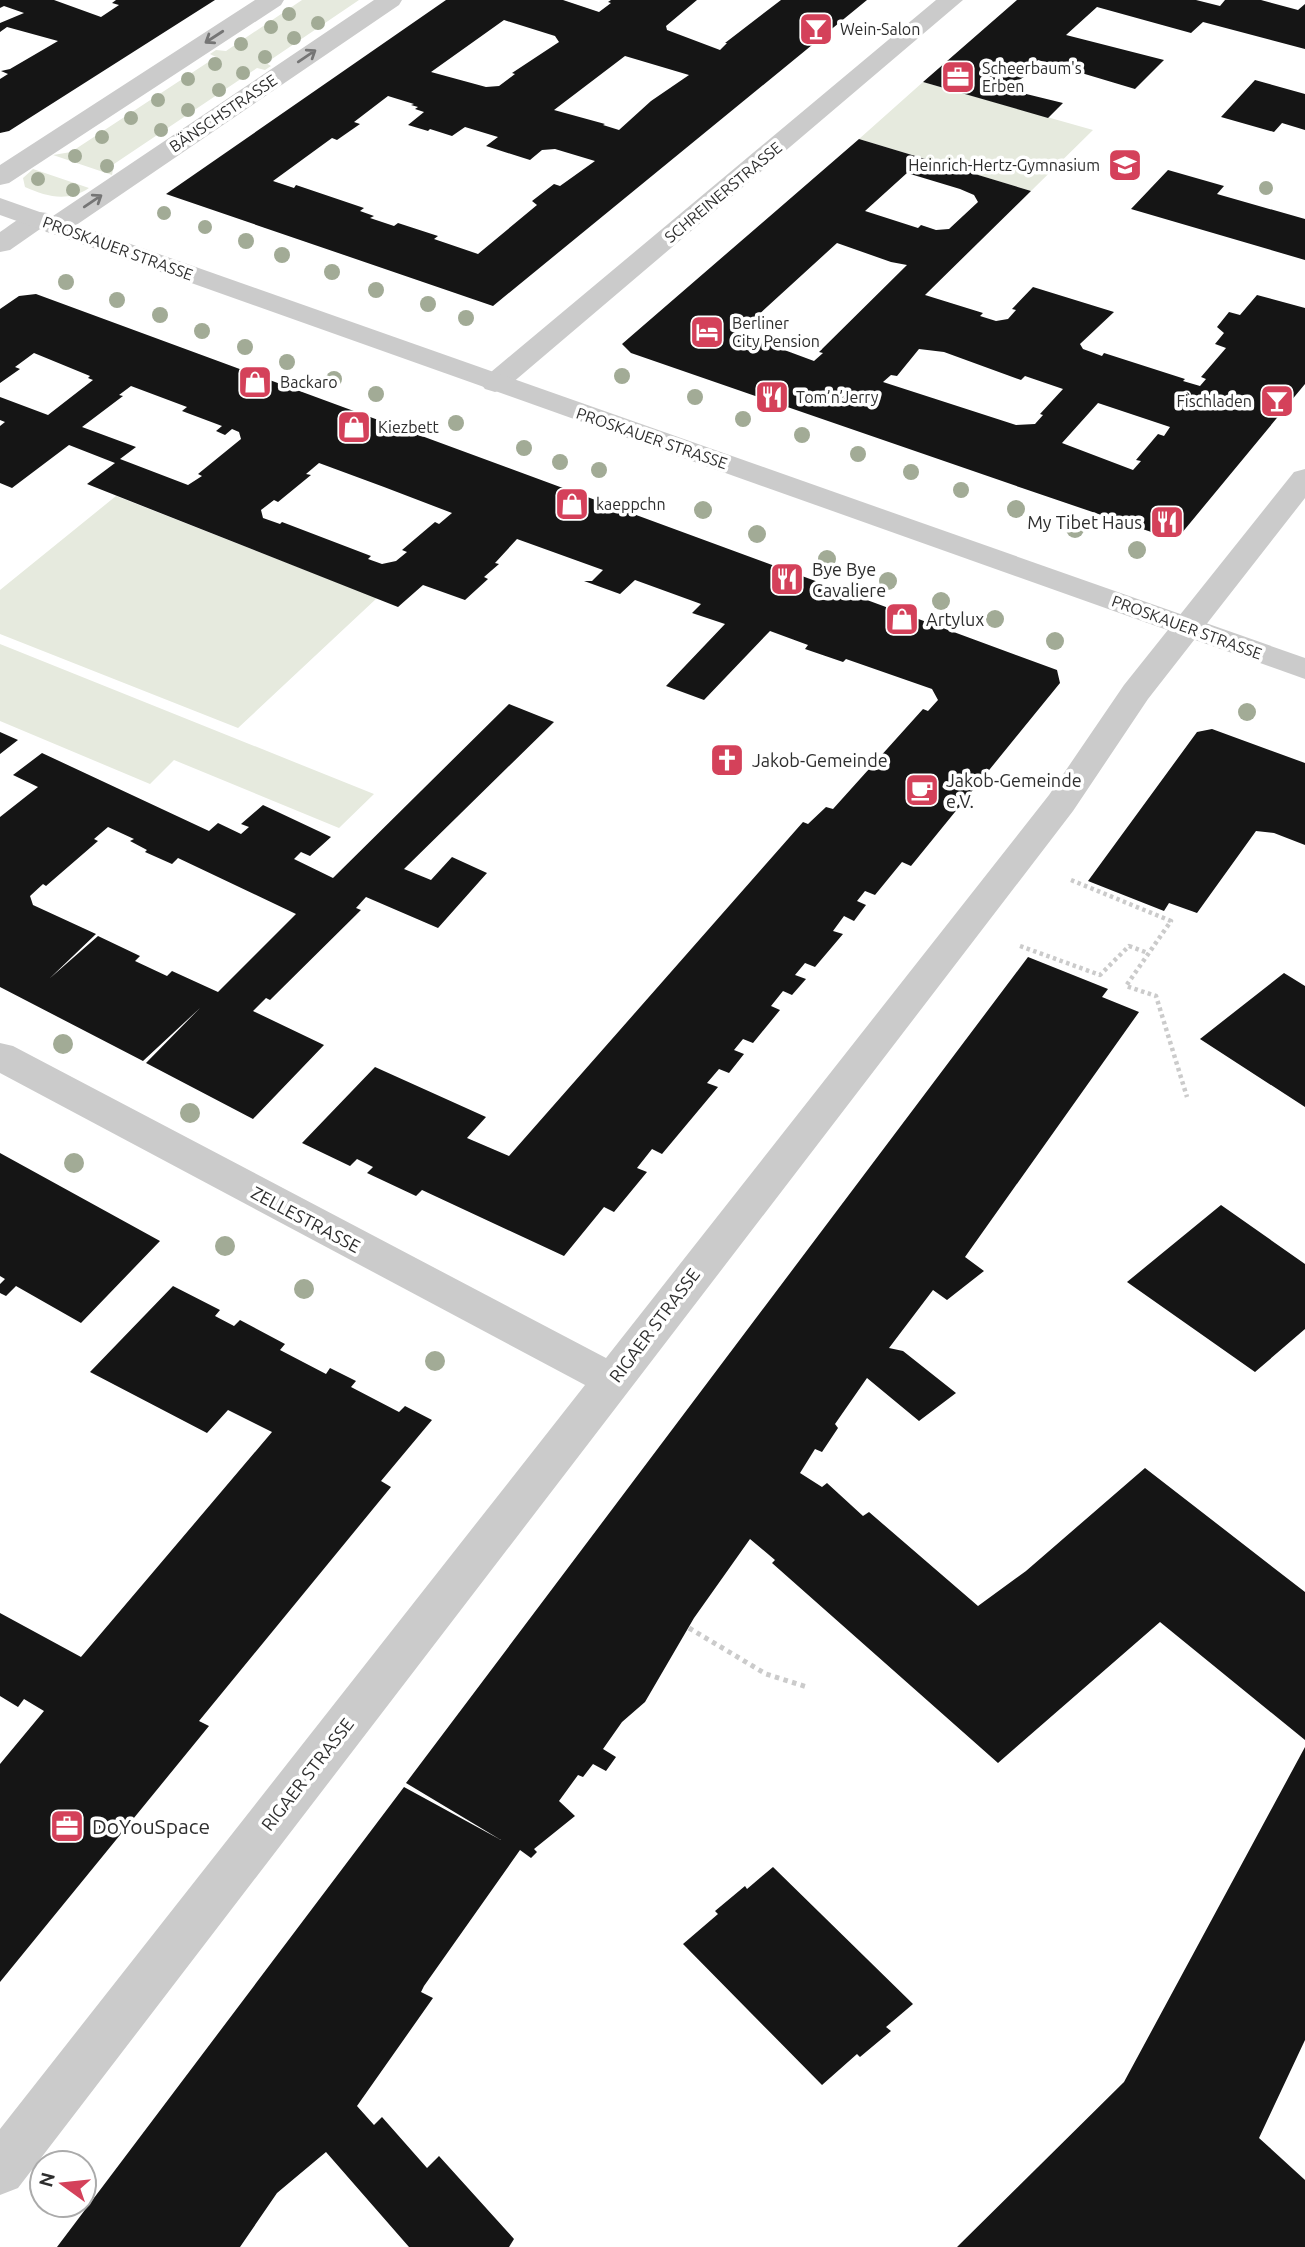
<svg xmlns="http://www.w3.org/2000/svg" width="1305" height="2247" font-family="Ubuntu,sans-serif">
<rect width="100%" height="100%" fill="#fff"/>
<path fill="#e6eade" d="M302,0H359L266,63L271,66L265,70L257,68L114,164L112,175L53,155L71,152L216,57L210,54L216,50L226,51Z
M923,82L1093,130L1031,191L859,139Z
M33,169L89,188C68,202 47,197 25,187L23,178Z
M116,496L377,598L238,728L0,634V590Z
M0,644L374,794L339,828L174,760L150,784L0,721Z"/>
<path fill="#151515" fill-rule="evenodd" d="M0,0H54L101,17L119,5L112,3L116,0H215L9,131L0,133V79L8,74L1,71L10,69L58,41L7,27L0,32V23L24,13L4,6L0,8Z
M446,0H563L599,12L611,3L608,2L611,0H697L666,26L667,30L720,50L727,43H725L781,0H867L493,306L166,194ZM504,20L555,36L559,42L512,73L515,74L499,86L486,87L431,72ZM625,56L689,75L651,101L619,130L603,125L605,124L554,110ZM388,96L414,104L411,105L418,107L415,109L424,112L408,125L428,131L430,129L452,136L465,127L498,137L486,146L530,160L542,150L555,149L595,161L560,186L554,184L532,201L537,205L478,254L434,239L438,236L398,223L394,226L370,218L374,216L360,211L364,208L296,185L294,188L273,181L332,138L337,140L360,124L354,122Z
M1017,0H1196L1220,6L1225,0H1261L1298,10L1305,4V49L1203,22L1191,33L1097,7L1066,35L1164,60L1135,89L1038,60L1027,70L1031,72L1006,89L1063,103L1048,118L923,82Z
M1255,80L1305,94V130L1282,123L1274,132L1221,117Z
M859,139L1031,191L925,295L983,313L980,316L996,321L1008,319L1016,310L1012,309L1033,287L1114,312L1080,344L1083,349L1102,356L1104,353L1185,379L1183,381L1200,386L1206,379L1201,377L1226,348L1215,344L1224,333L1217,327L1229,312L1240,315L1257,295L1305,308V384L1181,534L1166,537L1022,488L631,353L622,344ZM907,173L960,189L974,195L978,202L949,229L936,230L921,225L918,228L865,211ZM837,243L891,262L907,265L819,352L823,353L814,361L749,337L747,339L733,334L742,326L745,327ZM919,349L944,352L1021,380L1025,376L1063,389L1040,414L1043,415L1035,424L1016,425L883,382L891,375L897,376ZM1098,403L1170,427L1164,436L1158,434L1136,460L1141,461L1133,470L1062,443Z
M1168,170L1224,186L1217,194L1305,219V260L1131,209Z
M36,294L1057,670L1060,683L911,866L902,862L875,895L865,891L857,901L866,905L854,921L844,916L833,931L843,934L815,967L805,963L795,975L806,979L792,995L783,991L771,1006L780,1010L753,1043L743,1039L734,1050L744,1054L729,1073L719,1069L707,1083L718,1087L662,1154L652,1149L637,1168L647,1172L614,1212L604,1207L564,1256L422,1190L416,1196L367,1173L373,1167L357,1159L350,1166L302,1143L375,1067L486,1117L467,1138L509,1156L803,822L808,824L826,807L833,809L923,709L928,711L938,700L932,689L846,659L843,662L805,649L808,645L770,631L704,700L666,686L725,624L692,613L701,604L635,580L620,594L584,581H592L603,570L517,539L495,563L499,564L484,577L488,579L465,600L423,585L398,607L87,484L115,463L69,445L12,488L0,483V426L5,422L0,420V397L48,415L93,380L88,378L90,376L34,353L15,367L20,369L0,383V309L19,296ZM131,386L187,407L182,411L222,426L216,431L225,435L232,429L239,432L241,439L198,474L202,476L188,485L120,459L136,447L82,427L123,396L119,395ZM319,463L384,487L452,513L439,524L435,522L402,550L407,552L396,561L382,564L368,559L371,556L282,522L280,524L263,518L261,510L274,500L278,502L311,475L306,474Z
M509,704L554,722L404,869L431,880L452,857L487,873L438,928L366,897L356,908L361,910L270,1000L266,998L253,1011L324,1045L253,1119L146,1063L200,1008L143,1061L0,987V817L38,787L13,775L42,753L209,831L218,823L241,834L249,827L241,824L263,805L331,837L310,856L301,852L294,859L333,878ZM108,827L134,839L130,841L147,850L145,852L172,864L178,858L296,914L218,992L172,971L167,976L135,961L140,956L98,936L49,979L96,934L33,905L30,896L43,884L46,886L98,841L94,839Z
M1212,729L1305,763V845L1274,833L1256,831L1197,913L1169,903L1164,911L1088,881L1197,732Z
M0,732L18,740L0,754Z
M1028,957L1108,989L1102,997L1139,1012L965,1257L984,1271L947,1300L933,1290L889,1348L903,1351L956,1393L919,1421L867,1378L835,1424L838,1428L822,1452L815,1449L800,1473L822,1487L827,1483L863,1516L869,1512L978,1606L1026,1571L1145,1468L1305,1592V1740L1160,1622L998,1763L772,1563L775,1560L750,1539L694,1618L645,1702L622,1722L603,1749L616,1757L606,1771L593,1764L583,1777L578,1775L559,1801L575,1816L534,1849L537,1852L531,1858L520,1850L424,1986L421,1992L433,1998L357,2106L374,2125L382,2117L427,2168L439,2156L514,2239L509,2247H409L326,2152L277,2193L240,2247H57L404,1787L501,1840L406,1783Z
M1284,973L1305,986V1107L1200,1039Z
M0,1153L160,1241L81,1323L16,1286L6,1296L0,1293V1284L5,1279L0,1276Z
M1221,1205L1305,1264V1329L1255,1372L1127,1282Z
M173,1286L220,1310L215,1316L234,1326L240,1320L285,1344L280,1350L326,1374L330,1368L356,1381L351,1387L399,1412L405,1406L432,1420L381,1481L391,1487L199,1721L209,1726L0,1982V1764L44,1711L24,1699L18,1707L0,1696V1613L81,1657L272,1432L228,1410L207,1433L90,1372Z
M1305,1747V2040L1259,2138L1305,2180V2247H957L1124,2082Z
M773,1867L913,2004L886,2027L891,2031L860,2057L857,2054L822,2085L683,1944L718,1914L715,1911L745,1886L747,1889Z"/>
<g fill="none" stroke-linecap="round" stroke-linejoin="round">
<path stroke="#cbcbcb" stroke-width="4.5" stroke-dasharray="3.5 3.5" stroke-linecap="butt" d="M1071,880L1171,921L1126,986L1156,996L1187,1097
M1020,946L1100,975L1129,946L1148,953"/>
<path stroke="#cbcbcb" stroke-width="5" stroke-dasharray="4.5 4.5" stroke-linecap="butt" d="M689,1628L766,1674L807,1687"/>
<path fill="#cbcbcb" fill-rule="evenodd" d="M255,0H284L281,5L9,183L0,185V165Z
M374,0H402L399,5L66,232L56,234L46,232L43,227L10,250L0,252V232C15,222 28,209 47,213L50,218Z
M936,0H963L505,389L495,392L485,389L480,383L485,377Z
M1305,469V498L1148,699L1073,811L18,2188L0,2195V2129L585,1385L0,1073V1043L13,1046L606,1358L1049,795L1124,685L1294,472Z"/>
<path fill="#cbcbcb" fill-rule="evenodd" d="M0,198L1305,658V679L0,215Z"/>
</g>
<g fill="#a2ab96">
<circle cx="289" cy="14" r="7"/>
<circle cx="318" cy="23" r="7"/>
<circle cx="271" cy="27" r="7"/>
<circle cx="294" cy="38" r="7"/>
<circle cx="241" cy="44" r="7"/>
<circle cx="265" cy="57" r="7"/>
<circle cx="215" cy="64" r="7"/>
<circle cx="243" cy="73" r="7"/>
<circle cx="188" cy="79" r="7"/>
<circle cx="219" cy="90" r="7"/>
<circle cx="158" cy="100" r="7"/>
<circle cx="188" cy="110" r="7"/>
<circle cx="131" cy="118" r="7"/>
<circle cx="161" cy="130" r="7"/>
<circle cx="102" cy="137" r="7"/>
<circle cx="75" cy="156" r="7"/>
<circle cx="107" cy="166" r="7"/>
<circle cx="38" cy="179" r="7"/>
<circle cx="1266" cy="188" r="7"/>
<circle cx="73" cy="190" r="7"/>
<circle cx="164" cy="213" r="7"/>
<circle cx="205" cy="227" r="7"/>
<circle cx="246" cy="241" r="8"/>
<circle cx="282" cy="255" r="8"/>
<circle cx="332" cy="272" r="8"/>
<circle cx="66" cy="282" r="8"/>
<circle cx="376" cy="290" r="8"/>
<circle cx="117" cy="300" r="8"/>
<circle cx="428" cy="304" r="8"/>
<circle cx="160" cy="315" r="8"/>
<circle cx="466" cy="318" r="8"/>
<circle cx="202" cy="331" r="8"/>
<circle cx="245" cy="347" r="8"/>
<circle cx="287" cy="362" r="8"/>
<circle cx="622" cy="376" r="8"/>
<circle cx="334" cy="379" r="8"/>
<circle cx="376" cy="394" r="8"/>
<circle cx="695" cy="397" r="8"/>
<circle cx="743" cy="419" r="8"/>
<circle cx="456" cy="423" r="8"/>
<circle cx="802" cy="435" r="8"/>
<circle cx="524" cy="448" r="8"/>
<circle cx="858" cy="454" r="8"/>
<circle cx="560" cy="462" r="8"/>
<circle cx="599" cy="470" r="8"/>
<circle cx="911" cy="472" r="8"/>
<circle cx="961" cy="490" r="8"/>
<circle cx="1016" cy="509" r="9"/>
<circle cx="703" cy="510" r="9"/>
<circle cx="1075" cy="529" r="9"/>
<circle cx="757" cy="534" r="9"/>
<circle cx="1137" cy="550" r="9"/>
<circle cx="827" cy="559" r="9"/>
<circle cx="888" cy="581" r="9"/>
<circle cx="941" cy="601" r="9"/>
<circle cx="995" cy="619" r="9"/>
<circle cx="1055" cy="641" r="9"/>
<circle cx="1247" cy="712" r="9"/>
<circle cx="63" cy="1044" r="10"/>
<circle cx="190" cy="1113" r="10"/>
<circle cx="74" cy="1163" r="10"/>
<circle cx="225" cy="1246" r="10"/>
<circle cx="304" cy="1289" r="10"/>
<circle cx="435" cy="1361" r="10"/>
</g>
<defs><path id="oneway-shaft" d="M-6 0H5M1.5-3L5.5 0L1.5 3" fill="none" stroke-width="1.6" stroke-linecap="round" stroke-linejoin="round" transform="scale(1.75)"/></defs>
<g stroke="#757575">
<use href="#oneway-shaft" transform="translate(214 37) rotate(147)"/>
<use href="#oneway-shaft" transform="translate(307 56) rotate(-34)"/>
<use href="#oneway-shaft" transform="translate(93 201) rotate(-34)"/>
</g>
<defs>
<g id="bar-square" transform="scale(1.75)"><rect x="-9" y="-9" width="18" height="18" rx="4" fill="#d4415a" stroke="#fff"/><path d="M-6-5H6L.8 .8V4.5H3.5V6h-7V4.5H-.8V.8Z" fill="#fff"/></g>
<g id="office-square" transform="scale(1.75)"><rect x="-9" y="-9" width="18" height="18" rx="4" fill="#d4415a" stroke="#fff"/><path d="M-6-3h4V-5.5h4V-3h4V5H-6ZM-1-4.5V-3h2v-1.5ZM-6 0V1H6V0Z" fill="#fff"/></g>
<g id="school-square" transform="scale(1.75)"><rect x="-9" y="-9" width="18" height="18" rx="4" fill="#d4415a" stroke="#fff"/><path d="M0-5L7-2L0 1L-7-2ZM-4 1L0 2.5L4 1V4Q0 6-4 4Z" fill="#fff"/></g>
<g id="hotel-square" transform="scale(1.75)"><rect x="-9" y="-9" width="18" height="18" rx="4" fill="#d4415a" stroke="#fff"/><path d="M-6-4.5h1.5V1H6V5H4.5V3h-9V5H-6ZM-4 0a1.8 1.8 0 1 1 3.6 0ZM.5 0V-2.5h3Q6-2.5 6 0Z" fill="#fff"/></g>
<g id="shop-square" transform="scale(1.75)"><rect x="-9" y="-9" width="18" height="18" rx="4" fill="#d4415a" stroke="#fff"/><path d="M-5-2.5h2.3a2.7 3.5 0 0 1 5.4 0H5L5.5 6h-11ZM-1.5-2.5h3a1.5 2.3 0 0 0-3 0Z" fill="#fff"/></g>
<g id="restaurant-square" transform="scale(1.75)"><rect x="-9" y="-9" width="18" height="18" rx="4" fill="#d4415a" stroke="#fff"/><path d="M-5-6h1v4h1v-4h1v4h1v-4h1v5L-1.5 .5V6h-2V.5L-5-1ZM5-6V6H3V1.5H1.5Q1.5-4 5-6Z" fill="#fff"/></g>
<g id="church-square" transform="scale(1.75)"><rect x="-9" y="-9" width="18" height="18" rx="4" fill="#d4415a" stroke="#fff"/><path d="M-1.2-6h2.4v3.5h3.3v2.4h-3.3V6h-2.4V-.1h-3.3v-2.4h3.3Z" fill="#fff"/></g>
<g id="cafe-square" transform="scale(1.75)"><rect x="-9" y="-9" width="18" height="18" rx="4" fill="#d4415a" stroke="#fff"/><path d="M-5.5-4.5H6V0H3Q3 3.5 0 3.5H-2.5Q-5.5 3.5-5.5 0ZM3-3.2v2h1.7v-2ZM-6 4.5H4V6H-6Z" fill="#fff"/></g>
</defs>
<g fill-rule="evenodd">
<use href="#bar-square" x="816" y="29"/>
<use href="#office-square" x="958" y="77"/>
<use href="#school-square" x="1125" y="165"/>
<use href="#hotel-square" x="707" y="332"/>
<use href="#shop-square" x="255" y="382"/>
<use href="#restaurant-square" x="772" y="397"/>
<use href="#bar-square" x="1277" y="401"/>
<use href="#shop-square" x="354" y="427"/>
<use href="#shop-square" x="572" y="504"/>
<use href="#restaurant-square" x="1167" y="522"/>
<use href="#restaurant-square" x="787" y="579"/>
<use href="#shop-square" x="902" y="619"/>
<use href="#church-square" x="727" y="760"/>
<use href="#cafe-square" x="922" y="790"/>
<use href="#office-square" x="67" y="1826"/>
</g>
<g text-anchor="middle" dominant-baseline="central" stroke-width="7" stroke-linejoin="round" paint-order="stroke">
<g font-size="16" fill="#2e2e2e" stroke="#fff" text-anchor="start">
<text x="840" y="29">Wein-Salon</text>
<text x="982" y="68">Scheerbaum's<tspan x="982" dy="18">Erben</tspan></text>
<text x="1100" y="165" text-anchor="end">Heinrich-Hertz-Gymnasium</text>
<text x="732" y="323">Berliner<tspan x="732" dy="18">City Pension</tspan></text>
<text x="280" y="382">Backaro</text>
<text x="796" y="397">Tom’n’Jerry</text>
<text x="1252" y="401" text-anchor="end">Fischladen</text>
<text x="378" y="427">Kiezbett</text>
<text x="596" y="504">kaeppchn</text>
</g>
<g font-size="16" fill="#2e2e2e" stroke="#fff">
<text transform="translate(223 113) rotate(-34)">BÄNSCHSTRASSE</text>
<text transform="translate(723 192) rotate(-40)">SCHREINERSTRASSE</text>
<text transform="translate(118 248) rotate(20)">PROSKAUER STRASSE</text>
<text transform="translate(652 438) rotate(19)">PROSKAUER STRASSE</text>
<text transform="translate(1187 627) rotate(20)">PROSKAUER STRASSE</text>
</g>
<g font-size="18" fill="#2e2e2e" stroke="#fff" text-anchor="start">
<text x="1142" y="522" text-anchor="end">My Tibet Haus</text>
<text x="812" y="569">Bye Bye<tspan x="812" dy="21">Cavaliere</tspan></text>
<text x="926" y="619">Artylux</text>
<text x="752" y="760">Jakob-Gemeinde</text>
<text x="946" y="780">Jakob-Gemeinde<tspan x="946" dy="21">e.V.</tspan></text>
</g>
<g font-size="18" fill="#2e2e2e" stroke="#fff">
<text transform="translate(306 1219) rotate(28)">ZELLESTRASSE</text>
<text transform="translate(654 1325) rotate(-53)">RIGAER STRASSE</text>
<text transform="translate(307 1774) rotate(-52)">RIGAER STRASSE</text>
</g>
<g font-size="21" fill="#2e2e2e" stroke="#fff" text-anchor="start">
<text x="92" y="1826">DoYouSpace</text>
</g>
</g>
<g transform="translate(63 2184) rotate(285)"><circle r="33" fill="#ffffff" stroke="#ababab" stroke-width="2"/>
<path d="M0-5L12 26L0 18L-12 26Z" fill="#d4415a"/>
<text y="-10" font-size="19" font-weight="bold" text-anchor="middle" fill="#2e2e2e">N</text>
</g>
</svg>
